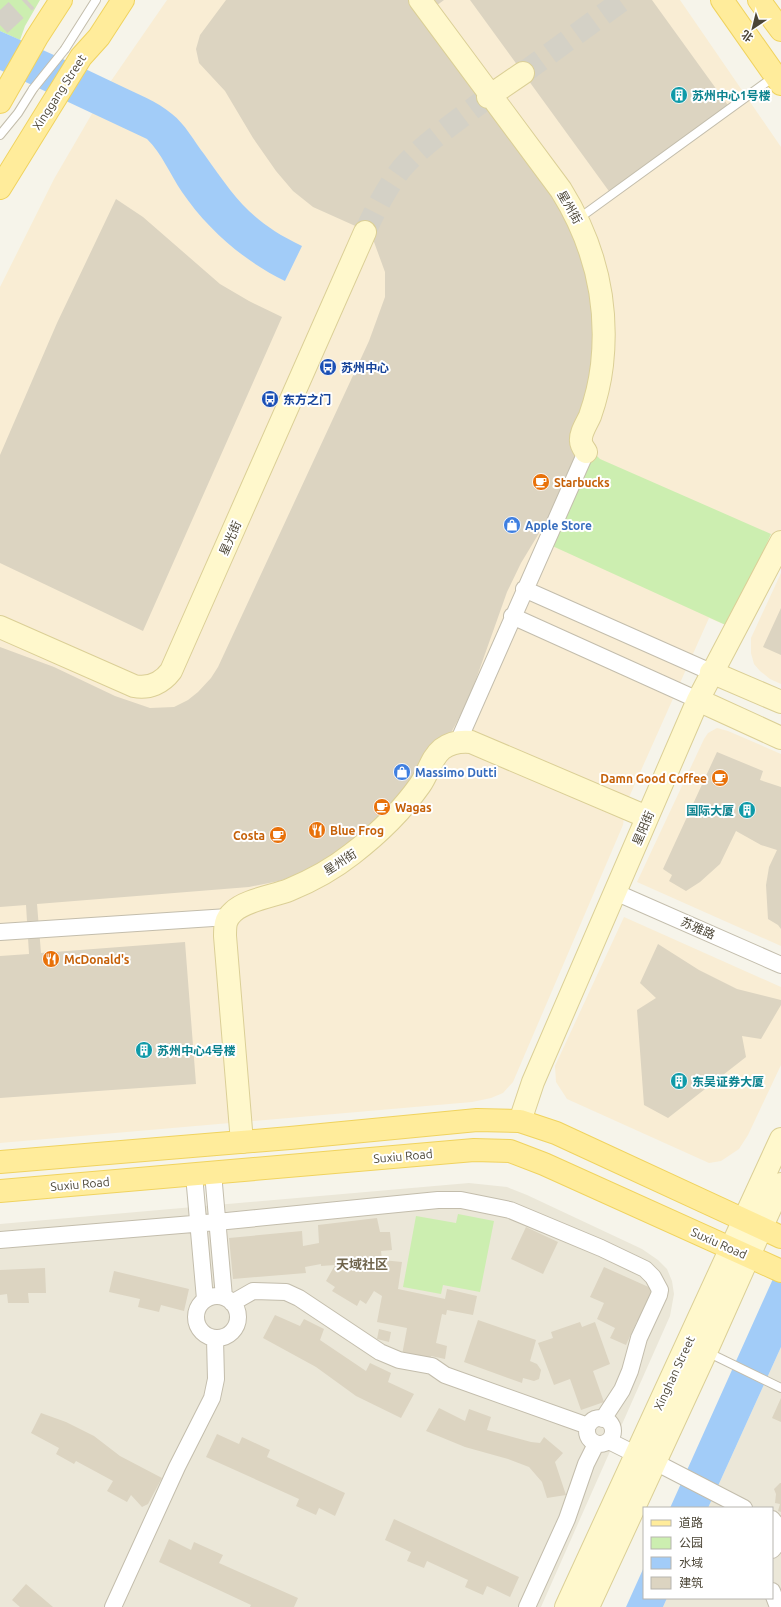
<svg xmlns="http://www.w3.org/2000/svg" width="781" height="1607" font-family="Ubuntu,'Noto Sans SC',sans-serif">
<rect width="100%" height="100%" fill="#f6f4ea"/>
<path fill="#ebe7d8" d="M469,1183L507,1187L527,1195L642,1249L658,1260L667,1269L672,1281L674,1294L670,1316L541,1607H0V1224Z
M781,1347V1607H663L667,1598H772V1508H708Z"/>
<path fill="#f9edd4" d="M167,0H680L781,147V538L771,534L730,627L709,618L626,804L623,825L513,1082L503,1093L491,1098L472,1102L0,1143V287L54,179L111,81Z
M781,573V684L770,679L760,671L754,664L751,653V638Z
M717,728L728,731L781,754V946L637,882L704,739L708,733Z
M624,917L781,987V1065L748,1135L739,1149L721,1161L709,1163L567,1099L556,1082L555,1066Z"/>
<path fill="#cceeb0" d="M0,0H40L25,26L20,40L0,31Z
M592,451L600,459L771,534L730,627L548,544Z
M458,1214L494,1221L480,1292L443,1285L441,1294L403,1287L416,1216L456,1223Z"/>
<path fill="#a2ccf8" d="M0,31C40,49 80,66 119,85C137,94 157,101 172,114C185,124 194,141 204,154C236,199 251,222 302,246L285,281C244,261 208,230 182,192C170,174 162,154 147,139L0,70Z
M781,1261V1347L708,1508H670Z
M644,1567V1598H667L663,1607H626Z"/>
<path fill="#dcd4c1" d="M226,0H444L425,14L588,248L608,375L556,505L521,563L507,592L469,699L435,763L409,801L312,870L279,881L249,887L37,904L41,953L185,942L196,1084L0,1098V956L29,954L26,905L0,907V647L54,667L115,696L150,708L174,707L188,700L198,692L211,678L218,667L369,341L385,297V272L374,242L362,229L313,207L293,191L276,171L253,138L225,91L199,63L196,49L200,35Z
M470,0H652L730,108L611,194Z
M116,199L143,217L220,284L249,301L282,317L143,631L0,563V455L57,323Z
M781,608V655L763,647Z
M717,752L763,771L760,780L781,787V929L778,925L768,919L766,885L769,867L777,850L761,845L736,831L720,864L700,882L686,891L669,881L672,875L663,869Z
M658,944L699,970L737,989L781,1000V1005L761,1039L742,1036L746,1057L668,1118L644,1105L637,1010L656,998L640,983Z
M377,1218L380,1232H390L392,1250L381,1251L382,1260L402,1262L398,1289L445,1299L447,1289L477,1296L473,1315L447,1310L446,1315L442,1314L436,1343L447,1346L445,1359L431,1356L430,1361L402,1355L407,1328L377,1322L382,1296L374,1291L366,1304L360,1300L357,1306L332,1291L335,1287L326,1281L335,1265L321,1266V1264L305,1267L306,1273L233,1279L229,1238L302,1231L303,1246L319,1243L318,1225Z
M526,1227L558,1242L543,1274L511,1259Z
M604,1267L653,1289L643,1324L637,1321L626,1345L610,1338L615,1328L597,1319L604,1303L590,1297Z
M45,1268L46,1293H28L29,1303H8L7,1294L0,1295V1270Z
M114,1271L189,1289L184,1311L161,1305L159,1312L138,1307L140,1299L109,1292Z
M275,1315L300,1326L304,1319L324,1329L320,1340L366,1371L370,1363L391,1373L388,1382L414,1394L401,1418L356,1396L316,1367L263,1338Z
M478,1320L536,1340L530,1361L537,1364L541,1370L539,1379L534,1381L523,1378L522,1383L464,1362Z
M580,1322L582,1327L595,1322L610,1364L593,1371L604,1402L581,1410L570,1379L554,1385L538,1343L553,1338L551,1332Z
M379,1329L391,1332L389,1342L377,1339Z
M781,1398V1422L772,1418Z
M439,1408L465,1421L469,1409L491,1417L487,1430L531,1442L540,1443L544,1437L563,1453L555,1462L566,1495L547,1498L542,1482L529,1467L508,1459L465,1447L426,1431Z
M41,1413L66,1422L94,1436L120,1456L162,1478L148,1504L142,1507L131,1495L127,1502L107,1491L113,1481L76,1461L74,1464L56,1454L59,1448L31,1433Z
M217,1434L239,1444L242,1437L270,1450L267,1457L345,1493L335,1516L319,1508L316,1515L296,1506L299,1499L206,1457Z
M780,1483H781V1512L778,1511L780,1504L775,1503L776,1494L774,1489Z
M394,1519L519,1577L510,1597L487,1586L483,1595L465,1587L468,1580L427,1561L424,1568L407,1561L411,1552L385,1540Z
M169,1539L191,1550L194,1542L223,1555L219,1563L298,1598L294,1607H250L251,1605L159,1562Z
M26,1584L53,1607H20L12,1600Z"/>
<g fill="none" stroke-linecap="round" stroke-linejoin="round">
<path stroke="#d4d1c6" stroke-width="22" stroke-dasharray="22 11" stroke-linecap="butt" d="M523,73L623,0
M365,232C375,210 387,187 402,168C425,142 460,119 488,97"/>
<path stroke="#d4d1c6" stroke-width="22" stroke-dasharray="22 11" stroke-linecap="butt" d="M0,25L27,0"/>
<g stroke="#c3bdac" stroke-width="10">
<path id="lane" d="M65,49L96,0
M0,135L18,113L33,89
M578,219L775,76
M707,1352L781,1388"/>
</g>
<g stroke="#c3bdac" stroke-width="18">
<path id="street" d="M524,589L711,672
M512,616L698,700
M458,742L586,452
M615,892L781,965
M0,932L228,917
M213,1173L224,1297
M194,1175L205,1299
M0,1240L217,1222L438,1200H461L510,1210L601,1248L645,1269L653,1277L660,1290L659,1295L639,1338L630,1371L622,1390L603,1419
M196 1317a21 21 0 1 1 42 0a21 21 0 1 1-42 0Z
M232,1303L253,1291L286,1292L299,1298L380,1352L399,1360L432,1366L445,1375L588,1426
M587 1431a13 13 0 1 1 26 0a13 13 0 1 1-26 0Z
M609,1441L637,1455
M655,1462L744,1508
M772,1519C780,1528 780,1542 772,1550
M772,1591L778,1607
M113,1607L177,1467L212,1398L216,1379L215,1339
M527,1607L567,1519L586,1464L596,1444"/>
</g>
<g stroke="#dbcf96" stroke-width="24">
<path id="secondary" d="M420,0L561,190C594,243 609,302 602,365C600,382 596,399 590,416C587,423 580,433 581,441C581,445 584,449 586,452
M488,97L523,73
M0,627L134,686C149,689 162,683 171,671L365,232
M711,672L781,702
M698,700L781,738
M520,1121L533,1082L698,700L781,542
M242,1142L225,936C225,926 225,919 233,912C245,900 274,896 289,890C311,881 333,869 352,854C378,834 401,812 420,785C428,774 431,758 442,749C450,743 461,741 471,742L647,817
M566,1607L781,1139
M588,1607L706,1352L781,1184"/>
</g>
<g stroke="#f0d35f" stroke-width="24">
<path id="primary" d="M722,0L781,84
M759,0L781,30
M0,102L37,37L61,0
M0,188L81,57L99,37L123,0
M0,1162L290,1138L477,1120L520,1121L556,1133L781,1237
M0,1191L474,1150L510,1151L544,1164L781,1271"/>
</g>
<use href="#lane" stroke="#fff" stroke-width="8"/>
<use href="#street" stroke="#fff" stroke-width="16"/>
<use href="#secondary" stroke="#fff8cc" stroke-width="22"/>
<use href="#primary" stroke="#ffec9b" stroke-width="22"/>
<g stroke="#c3bdac" stroke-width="10" stroke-linecap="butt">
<path id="lane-bridge" d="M33,89L65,49"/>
</g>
<use href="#lane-bridge" stroke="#fff" stroke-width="8"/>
</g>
<defs>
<g id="building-disc" transform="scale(0.9)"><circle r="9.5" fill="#0f9aa8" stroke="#fff"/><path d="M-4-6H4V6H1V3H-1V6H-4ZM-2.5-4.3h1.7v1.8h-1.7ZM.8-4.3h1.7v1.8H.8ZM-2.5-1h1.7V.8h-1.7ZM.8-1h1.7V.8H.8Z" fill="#fff"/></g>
<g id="bus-disc" transform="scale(0.9)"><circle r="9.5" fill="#1a4fb4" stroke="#fff"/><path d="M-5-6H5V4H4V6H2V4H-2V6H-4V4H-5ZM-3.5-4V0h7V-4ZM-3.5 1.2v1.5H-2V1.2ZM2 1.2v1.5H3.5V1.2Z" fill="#fff"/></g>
<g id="cafe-disc" transform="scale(0.9)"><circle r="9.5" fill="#e8710a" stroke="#fff"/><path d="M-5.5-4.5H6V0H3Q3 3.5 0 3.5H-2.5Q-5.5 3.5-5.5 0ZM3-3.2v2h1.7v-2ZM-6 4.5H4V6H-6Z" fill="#fff"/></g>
<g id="shop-disc" transform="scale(0.9)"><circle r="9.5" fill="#3f7fe0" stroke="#fff"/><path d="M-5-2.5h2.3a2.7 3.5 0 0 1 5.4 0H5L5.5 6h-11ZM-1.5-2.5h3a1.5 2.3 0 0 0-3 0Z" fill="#fff"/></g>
<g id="restaurant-disc" transform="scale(0.9)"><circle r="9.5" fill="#e8710a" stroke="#fff"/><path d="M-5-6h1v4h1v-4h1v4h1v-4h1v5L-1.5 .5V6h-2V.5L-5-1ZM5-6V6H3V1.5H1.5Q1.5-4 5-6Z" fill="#fff"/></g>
</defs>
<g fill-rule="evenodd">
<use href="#building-disc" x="679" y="95"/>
<use href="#bus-disc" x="328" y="367"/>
<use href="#bus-disc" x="270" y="399"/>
<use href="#cafe-disc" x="541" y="482"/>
<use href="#shop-disc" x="512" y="525"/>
<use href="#shop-disc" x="402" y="772"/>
<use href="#cafe-disc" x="720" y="778"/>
<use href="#cafe-disc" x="382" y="807"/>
<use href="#building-disc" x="747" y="810"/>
<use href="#restaurant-disc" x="317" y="830"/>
<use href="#cafe-disc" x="278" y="835"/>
<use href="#restaurant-disc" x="51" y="959"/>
<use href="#building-disc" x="144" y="1050"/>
<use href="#building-disc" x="679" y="1081"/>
</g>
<g text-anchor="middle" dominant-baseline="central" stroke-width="4" stroke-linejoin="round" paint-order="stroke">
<g font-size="12" fill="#4c4637" stroke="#fff">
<text transform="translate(59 92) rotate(-57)">Xinggang Street</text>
<text transform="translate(570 207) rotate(60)">星州街</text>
<text transform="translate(230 538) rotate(-66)">星光街</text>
<text transform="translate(643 828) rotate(-67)">星阳街</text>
<text transform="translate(340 862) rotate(-33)">星州街</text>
<text transform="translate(698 928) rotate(24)">苏雅路</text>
<text transform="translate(403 1156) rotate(-5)">Suxiu Road</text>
<text transform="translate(80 1184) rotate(-5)">Suxiu Road</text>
<text transform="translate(719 1243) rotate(24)">Suxiu Road</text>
<text transform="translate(674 1373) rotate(-65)">Xinghan Street</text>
</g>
<g font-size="12" font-weight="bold" fill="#0d838f" stroke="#fff" text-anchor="start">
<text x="692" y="95">苏州中心1号楼</text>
<text x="734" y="810" text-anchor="end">国际大厦</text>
<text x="157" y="1050">苏州中心4号楼</text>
<text x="692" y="1081">东吴证券大厦</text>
</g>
<g font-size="12" font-weight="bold" fill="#164399" stroke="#fff" text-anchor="start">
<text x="341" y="367">苏州中心</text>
<text x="283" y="399">东方之门</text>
</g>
<g font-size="12" font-weight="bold" fill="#c56008" stroke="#fff" text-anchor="start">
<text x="554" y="482">Starbucks</text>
<text x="707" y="778" text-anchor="end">Damn Good Coffee</text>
<text x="395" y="807">Wagas</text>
<text x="330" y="830">Blue Frog</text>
<text x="265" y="835" text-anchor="end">Costa</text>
<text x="64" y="959">McDonald's</text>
</g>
<g font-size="12" font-weight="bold" fill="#366cbe" stroke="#fff" text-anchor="start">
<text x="525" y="525">Apple Store</text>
<text x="415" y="772">Massimo Dutti</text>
</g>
<g font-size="13" font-weight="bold" fill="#70654d" stroke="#fff">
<text x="362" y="1264">天域社区</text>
</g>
</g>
<rect x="643" y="1507" width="130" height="92" fill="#ffffff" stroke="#b7b5af"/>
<rect x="651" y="1520" width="20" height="6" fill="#ffec9b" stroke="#b7b5af"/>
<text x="679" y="1527" font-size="12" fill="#4c4637">道路</text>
<rect x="651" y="1537" width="20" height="12" fill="#cceeb0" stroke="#b7b5af"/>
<text x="679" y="1547" font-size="12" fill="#4c4637">公园</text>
<rect x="651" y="1557" width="20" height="12" fill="#a2ccf8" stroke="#b7b5af"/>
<text x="679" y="1567" font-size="12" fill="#4c4637">水域</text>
<rect x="651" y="1577" width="20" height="12" fill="#dcd4c1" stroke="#b7b5af"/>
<text x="679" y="1587" font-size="12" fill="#4c4637">建筑</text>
<g transform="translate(753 28) rotate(215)" stroke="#ffffff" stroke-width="3" paint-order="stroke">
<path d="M0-3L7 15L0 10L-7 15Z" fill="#4c4637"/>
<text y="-6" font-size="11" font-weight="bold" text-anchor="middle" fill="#4c4637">北</text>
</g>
</svg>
